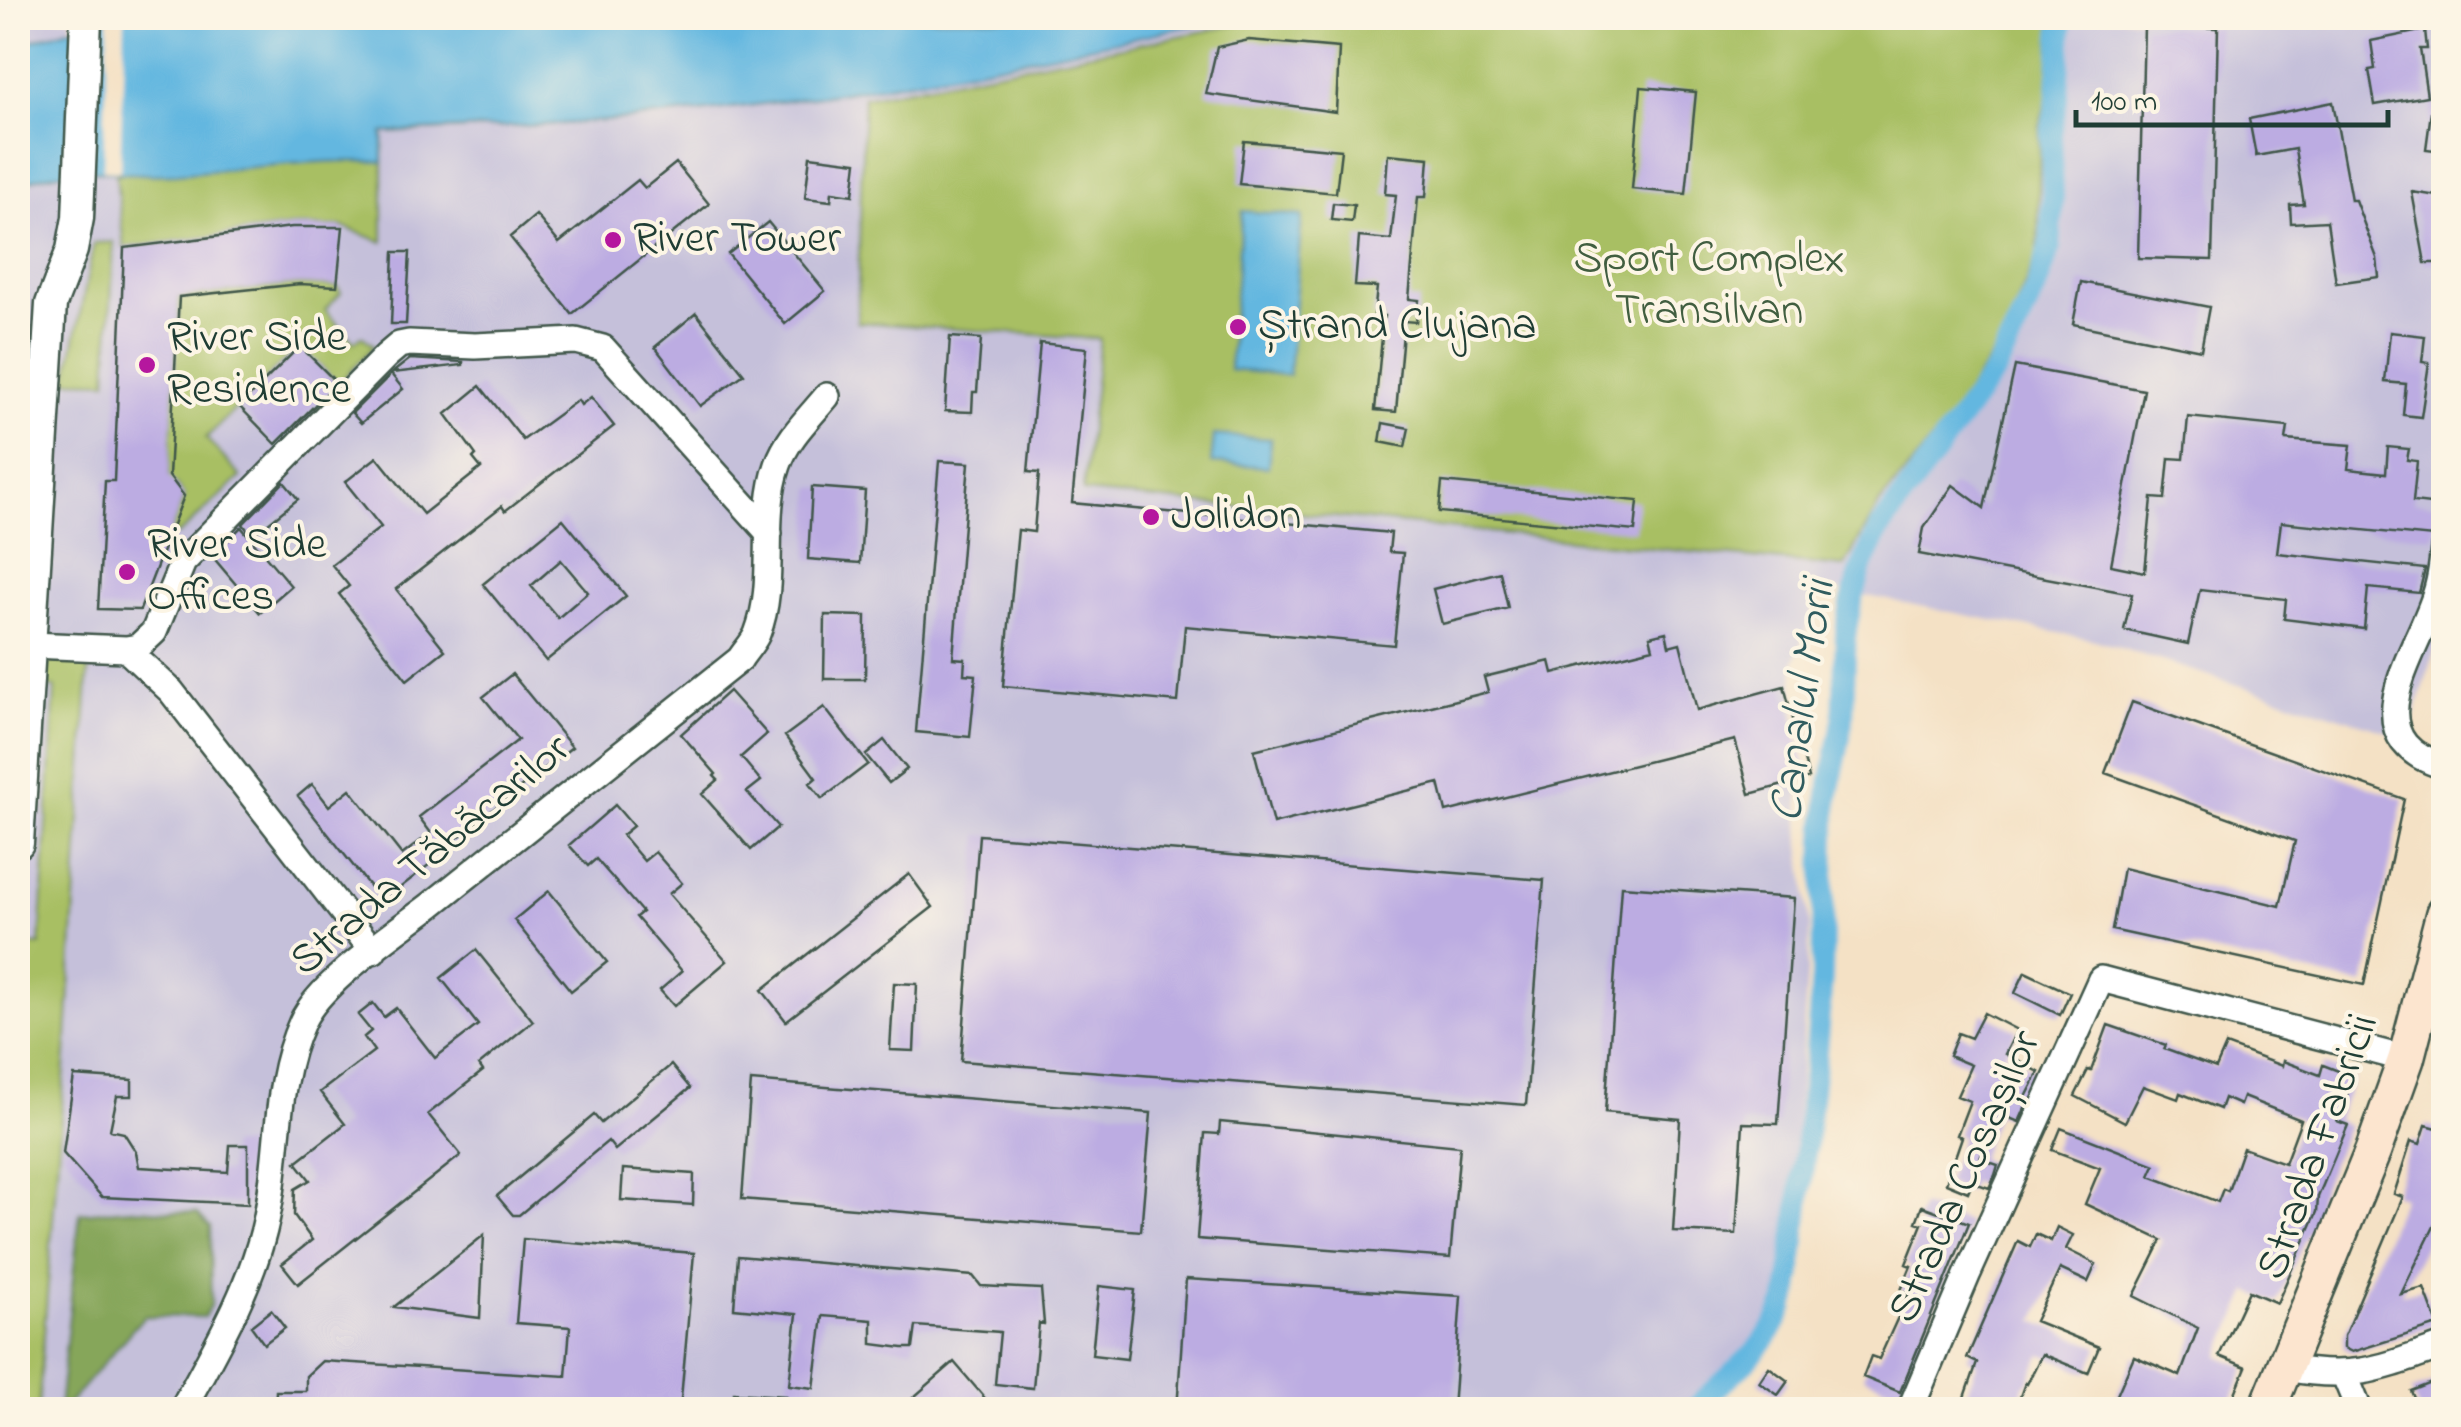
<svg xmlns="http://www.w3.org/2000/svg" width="2461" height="1427" font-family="'Indie Flower',sans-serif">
<rect width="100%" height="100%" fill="#fcf5e5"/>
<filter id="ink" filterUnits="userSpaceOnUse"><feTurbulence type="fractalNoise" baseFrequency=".01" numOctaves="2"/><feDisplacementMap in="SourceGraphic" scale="20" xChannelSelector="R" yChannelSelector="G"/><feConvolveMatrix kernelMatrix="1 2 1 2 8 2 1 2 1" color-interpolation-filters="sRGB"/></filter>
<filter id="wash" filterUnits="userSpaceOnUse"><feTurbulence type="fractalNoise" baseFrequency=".0048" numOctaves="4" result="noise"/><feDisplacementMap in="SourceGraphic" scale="40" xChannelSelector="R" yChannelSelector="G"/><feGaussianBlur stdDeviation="2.25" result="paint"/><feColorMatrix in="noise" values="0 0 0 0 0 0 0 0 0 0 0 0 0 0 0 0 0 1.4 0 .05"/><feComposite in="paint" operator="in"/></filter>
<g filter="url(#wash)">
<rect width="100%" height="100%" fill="#f4e1c5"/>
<path fill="#c5c0da" d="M18,18H71V27L18,45Z
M1229,18H2443V625L2408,738L2095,640L1821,587L1793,665L1801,843L1810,928L1788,1265L1778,1310L1743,1361L1687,1409H18V185L63,171L95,168L134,173L383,162L382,133L619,120L796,99L1014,63Z"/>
<path fill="#a8bf64" stroke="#647e4c" stroke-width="2.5" d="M1272,18H2052L2048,95L2040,125L2038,253L2002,341L1946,423L1880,503L1844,567L1083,492L1100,339L857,322L864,97Z
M519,126L383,133V242L343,227H292L124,248L116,175L128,172C96,169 67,170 35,177L70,128Z
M114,242L107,381L67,380L94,243Z
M300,284L337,286L341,293L325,310L354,342L362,336L374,346L338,384L299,346L206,438L241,477L179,534H169L184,496L175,484H168L179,297Z
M50,660L89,661L66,1054L38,1409L18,1410L19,944L40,945L55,688L34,686L39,671Z"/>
<path fill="#86a65a" stroke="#527247" stroke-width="2.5" d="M132,1209L197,1213L210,1227L211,1304L204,1317L144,1316L64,1409H59L80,1213Z"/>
<path fill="#64b7e0" stroke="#427a8a" stroke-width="2.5" d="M118,18H1229C1027,60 824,103 617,120C540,127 461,128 383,133V162C313,158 246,169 176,174C117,178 77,159 18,185V45L94,21Z
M1242,211L1302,216L1289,375L1229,370Z
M1214,435L1271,439L1268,467L1211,463Z"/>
<path fill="#f4e1c5" d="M125,18L120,171L103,170L108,19Z"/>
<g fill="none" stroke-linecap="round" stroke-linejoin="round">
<path stroke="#64b7e0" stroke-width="22" d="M1694,1410C1733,1370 1773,1348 1789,1292L1815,1065L1822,978L1825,838L1828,799L1843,720L1846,630L1851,604L1862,567L1879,530L1997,368L2035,291L2050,247L2053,197L2051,134L2058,93L2062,18"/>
</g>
<g id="blocks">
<path fill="#bcace2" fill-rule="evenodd" d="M2144,26L2218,28L2212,260L2138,258Z
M2425,30L2427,49H2420L2427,96L2375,105L2369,70L2375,69L2371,41Z
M1249,40L1339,48L1336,112L1206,94L1217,47Z
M1641,87L1696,92L1686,194L1632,189Z
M2433,97L2444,98V151L2426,149Z
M2333,102L2351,200H2355L2377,258L2379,277L2336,283L2327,221L2291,223L2290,205L2304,204L2295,149L2256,156L2249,119Z
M1244,141L1341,150L1336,193L1239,184Z
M1388,154L1429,158L1426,197H1418L1409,299L1419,300L1416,322L1404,321L1396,412L1375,410L1384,316H1374L1377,287L1355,286L1359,237L1391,240L1396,195L1385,194Z
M810,156L857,162L853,195L832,192L831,201L805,198Z
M676,163L709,204L572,314L510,237L536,215L559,243L638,180L645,188Z
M2412,192L2444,197V263H2425Z
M1333,203L1354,205L1352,222L1331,220Z
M768,222L825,291L785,324L728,254Z
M292,227H343L337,286L300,284L179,297L169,476L184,496L140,610L98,609L105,481H114L124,248Z
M394,252H410L406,324H391Z
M2081,282L2209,307L2201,350L2073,324Z
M696,313L744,374L700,406L655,347Z
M2390,332L2425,336L2422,362L2429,363L2421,417L2403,415L2406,384L2385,382Z
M950,337L981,339L977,392H973L972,412L945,411Z
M1040,343L1087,348L1072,503L1391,533L1389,552L1403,553L1394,645L1185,626L1178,702L1003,686L1018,530L1034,532L1039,473L1028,472Z
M300,346L337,383L276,444L239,406Z
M410,359L463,362V365L392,373Z
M2015,366L2144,390L2111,565L2145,572L2152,498L2165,499L2169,458L2184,459L2188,417L2288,427L2286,440L2351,445L2348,469L2386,473L2388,447L2409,449L2407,460L2417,461L2413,502L2439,505L2433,537L2281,522L2277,553L2425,569L2419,593L2368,588L2364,629L2284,619L2286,599L2200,589L2188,644L2124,630L2132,594L1919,554L1924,528L1953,485L1984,508Z
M391,374L403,389L361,423L352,413Z
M480,386L523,440L578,400L581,405L591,397L614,426L505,511L502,506L396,589L445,650L407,680L339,594L349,586L332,565L381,527L345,482L377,457L423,514L481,468L473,458L476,455L446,414Z
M1383,423L1409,428L1405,447L1380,442Z
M939,461L969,463L953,658L965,659L964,674L976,675L970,737L916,732Z
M284,482L298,499L252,536L243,524Z
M1442,482L1638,501L1635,531L1439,512Z
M812,487L865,491L860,563L808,559Z
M563,519L626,596L546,661L483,584ZM561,560L588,592L558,618L531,586Z
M241,527L291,586L260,613L212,556Z
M1500,572L1508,608L1442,624L1433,589Z
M825,615L866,616L865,679H824Z
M1666,632L1669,646L1680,643L1697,710L1784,686L1809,778L1750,794L1735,740L1446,812L1439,783L1273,824L1254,750L1488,692L1484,677L1550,661L1553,673L1653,648L1650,636Z
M512,674L572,747L433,857L435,860L382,902L298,796L312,784L329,806L350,789L402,855L431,833L419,817L518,740L483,697Z
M729,691L767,734L741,757L761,781L747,792L778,827L751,850L702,794L718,780L714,776L716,774L681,734Z
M2132,702L2404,799L2364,985L2112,930L2123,868L2280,906L2295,841L2105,773Z
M824,707L868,764L822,799L810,783L816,778L785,736Z
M884,740L907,769L889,783L866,755Z
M615,805L633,826L622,835L644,861L655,852L682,883L669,894L727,961L674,1006L660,990L682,971L636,917L642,912L596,859L588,866L569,845Z
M979,835L1544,880L1526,1105L961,1061Z
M909,874L933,907L786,1021L762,990Z
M1621,886L1794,898L1778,1124L1743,1123L1736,1234L1673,1231L1680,1119L1605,1112Z
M549,891L607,962L571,991L514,920Z
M476,950L533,1021L479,1065L483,1071L428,1114L461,1155L298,1284L282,1264L312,1240L294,1215L295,1189L310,1180L296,1162L345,1124L320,1092L374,1051L364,1037L371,1031L358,1015L373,1003L384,1017L396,1008L435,1058L478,1025L441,978Z
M2025,972L2070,993L2060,1015L2015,993Z
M894,983L917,984L914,1051L890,1050Z
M1984,1013L2017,1030L2005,1054L2039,1072L2023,1103L2027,1104L2019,1122L1997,1113L1980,1159L1998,1165L1995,1175L1989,1188L1972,1182L1968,1192L1946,1183L1962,1137L1957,1135L1970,1101L1957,1096L1971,1065L1949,1056L1958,1033L1971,1038Z
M2108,1025L2166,1045L2164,1049L2216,1068L2226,1045L2282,1066L2283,1061L2320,1075L2323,1065L2354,1077L2337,1121L2348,1125L2318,1197L2317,1212L2277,1303L2249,1291L2219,1356L2246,1367L2228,1410H2153L2117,1395L2134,1356L2180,1376L2198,1328L2134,1296L2162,1240L2085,1204L2100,1168L2052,1150L2061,1128L2155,1165L2150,1176L2218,1202L2223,1189L2228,1191L2243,1148L2285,1163L2301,1120L2243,1097L2240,1105L2224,1098L2220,1109L2180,1093L2178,1099L2143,1086L2125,1122L2075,1096L2088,1070L2091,1071Z
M671,1065L690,1088L615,1150L608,1141L519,1215H513L497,1196L594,1115L601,1123Z
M74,1076L132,1080V1096H117L110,1130L124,1133L136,1152L139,1167L228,1172L230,1145H248V1204L102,1197L63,1153Z
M751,1081L1151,1113L1141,1231L742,1199Z
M1220,1122L1460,1146L1450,1258L1197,1239L1205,1133L1219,1134Z
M2426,1125L2444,1130V1206L2401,1294L2424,1288L2438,1325L2352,1352L2344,1348V1336L2403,1197L2394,1194L2411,1141L2420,1144Z
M623,1169L694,1174L693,1205L621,1200Z
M1922,1206L1969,1223L1900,1392L1863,1377L1871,1356L1879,1359L1909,1293L1901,1290L1911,1266L1906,1264L1922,1224L1916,1222Z
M2057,1227L2073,1235L2066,1249L2096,1264L2088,1282L2060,1269L2035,1321L2099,1347L2088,1373L2042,1354L2027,1384L2025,1383L2015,1410H1971L1962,1406L1977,1363L1967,1358L2018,1241L2030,1247L2036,1234L2051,1241Z
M484,1235L480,1318L394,1307Z
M523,1239L694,1253L680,1410H275L276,1391H306V1376L322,1361L566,1376L570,1327L516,1323Z
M738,1256L973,1276L981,1286L1041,1289L1044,1324L1039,1323L1033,1388L995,1384L1000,1332L916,1326L913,1348H903L872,1344V1320L823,1316L814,1388L789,1385L797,1314L734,1308Z
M1186,1279L1461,1296L1453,1410H1177Z
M1099,1286L1135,1290L1127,1359L1092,1355Z
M271,1310L285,1328L264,1344L251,1326Z
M954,1362L995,1410H899Z
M1769,1367L1788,1381L1778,1395L1759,1382Z
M2444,1378V1410H2419L2411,1391Z
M734,1393L786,1396V1410H734Z"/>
</g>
</g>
<g filter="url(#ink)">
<use href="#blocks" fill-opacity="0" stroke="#3f564a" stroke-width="2.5"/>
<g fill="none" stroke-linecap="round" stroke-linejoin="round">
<g stroke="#3f564a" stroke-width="30">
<path id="minor" d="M2444,548C2442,566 2440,584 2433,602C2413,659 2352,739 2444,766
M31,645L126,649L138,647L154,632L183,562L386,356L399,345L409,343L475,346L576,341L603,348L769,533
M126,649L171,691L373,951
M2286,1368C2354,1381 2381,1368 2444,1346
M2345,1376L2359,1410
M182,1410C213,1352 248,1294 264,1230C281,1162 272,1087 302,1022C320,982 395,933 431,905C534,823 637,741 740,659C745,651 753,643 757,634C778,581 759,519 778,465C787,438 809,418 827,396
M1910,1410L1968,1273L2101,979L2406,1059"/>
</g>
<g stroke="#3f564a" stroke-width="35">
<path id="tertiary" d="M18,843L51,304L72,250L78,218L86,18"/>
</g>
<g stroke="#3f564a" stroke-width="40">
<path id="secondary" d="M2267,1410L2373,1151L2406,1059L2444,913"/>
</g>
<use href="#minor" stroke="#fff" stroke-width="25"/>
<use href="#tertiary" stroke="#fff" stroke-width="30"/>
<use href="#secondary" stroke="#fce5cf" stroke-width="35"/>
</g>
</g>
<g fill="#b5179e" stroke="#fcf5e5" stroke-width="4">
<circle cx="613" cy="240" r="10"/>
<circle cx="1238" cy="327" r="10"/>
<circle cx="147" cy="365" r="10"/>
<circle cx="1151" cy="517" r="10"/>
<circle cx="127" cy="572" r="10"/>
</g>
<g text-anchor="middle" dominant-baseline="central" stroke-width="8" stroke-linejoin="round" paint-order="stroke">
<g font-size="45" fill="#1f3d34" stroke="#fcf5e5" text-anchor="start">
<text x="633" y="240">River Tower</text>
<text x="1258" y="327">Ștrand Clujana</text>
<text x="167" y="339">River Side<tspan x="167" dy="52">Residence</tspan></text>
<text x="1171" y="517">Jolidon</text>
<text x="147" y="546">River Side<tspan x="147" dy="52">Offices</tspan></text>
</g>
<g font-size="45" fill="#415e40" stroke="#fcf5e5">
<text x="1709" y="260">Sport Complex<tspan x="1709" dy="52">Transilvan</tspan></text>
</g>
<g font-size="45" fill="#1f3d34" stroke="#fcf5e5">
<text transform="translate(431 856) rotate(-40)">Strada Tăbăcarilor</text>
<text transform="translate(2319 1147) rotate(-70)">Strada Fabricii</text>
<text transform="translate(1966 1177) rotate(-66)">Strada Cosașilor</text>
</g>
<g font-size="48" font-style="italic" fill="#305c5f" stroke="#fcf5e5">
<text transform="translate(1804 701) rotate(-82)">Canalul Morii</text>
</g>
</g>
<rect width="2461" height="1427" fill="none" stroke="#fcf5e5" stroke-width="60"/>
<path d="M2076 110v15h312v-15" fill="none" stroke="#1f3d34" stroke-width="5"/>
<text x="2091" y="110" font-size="30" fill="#1f3d34" stroke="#fcf5e5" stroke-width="8" paint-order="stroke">100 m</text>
</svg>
